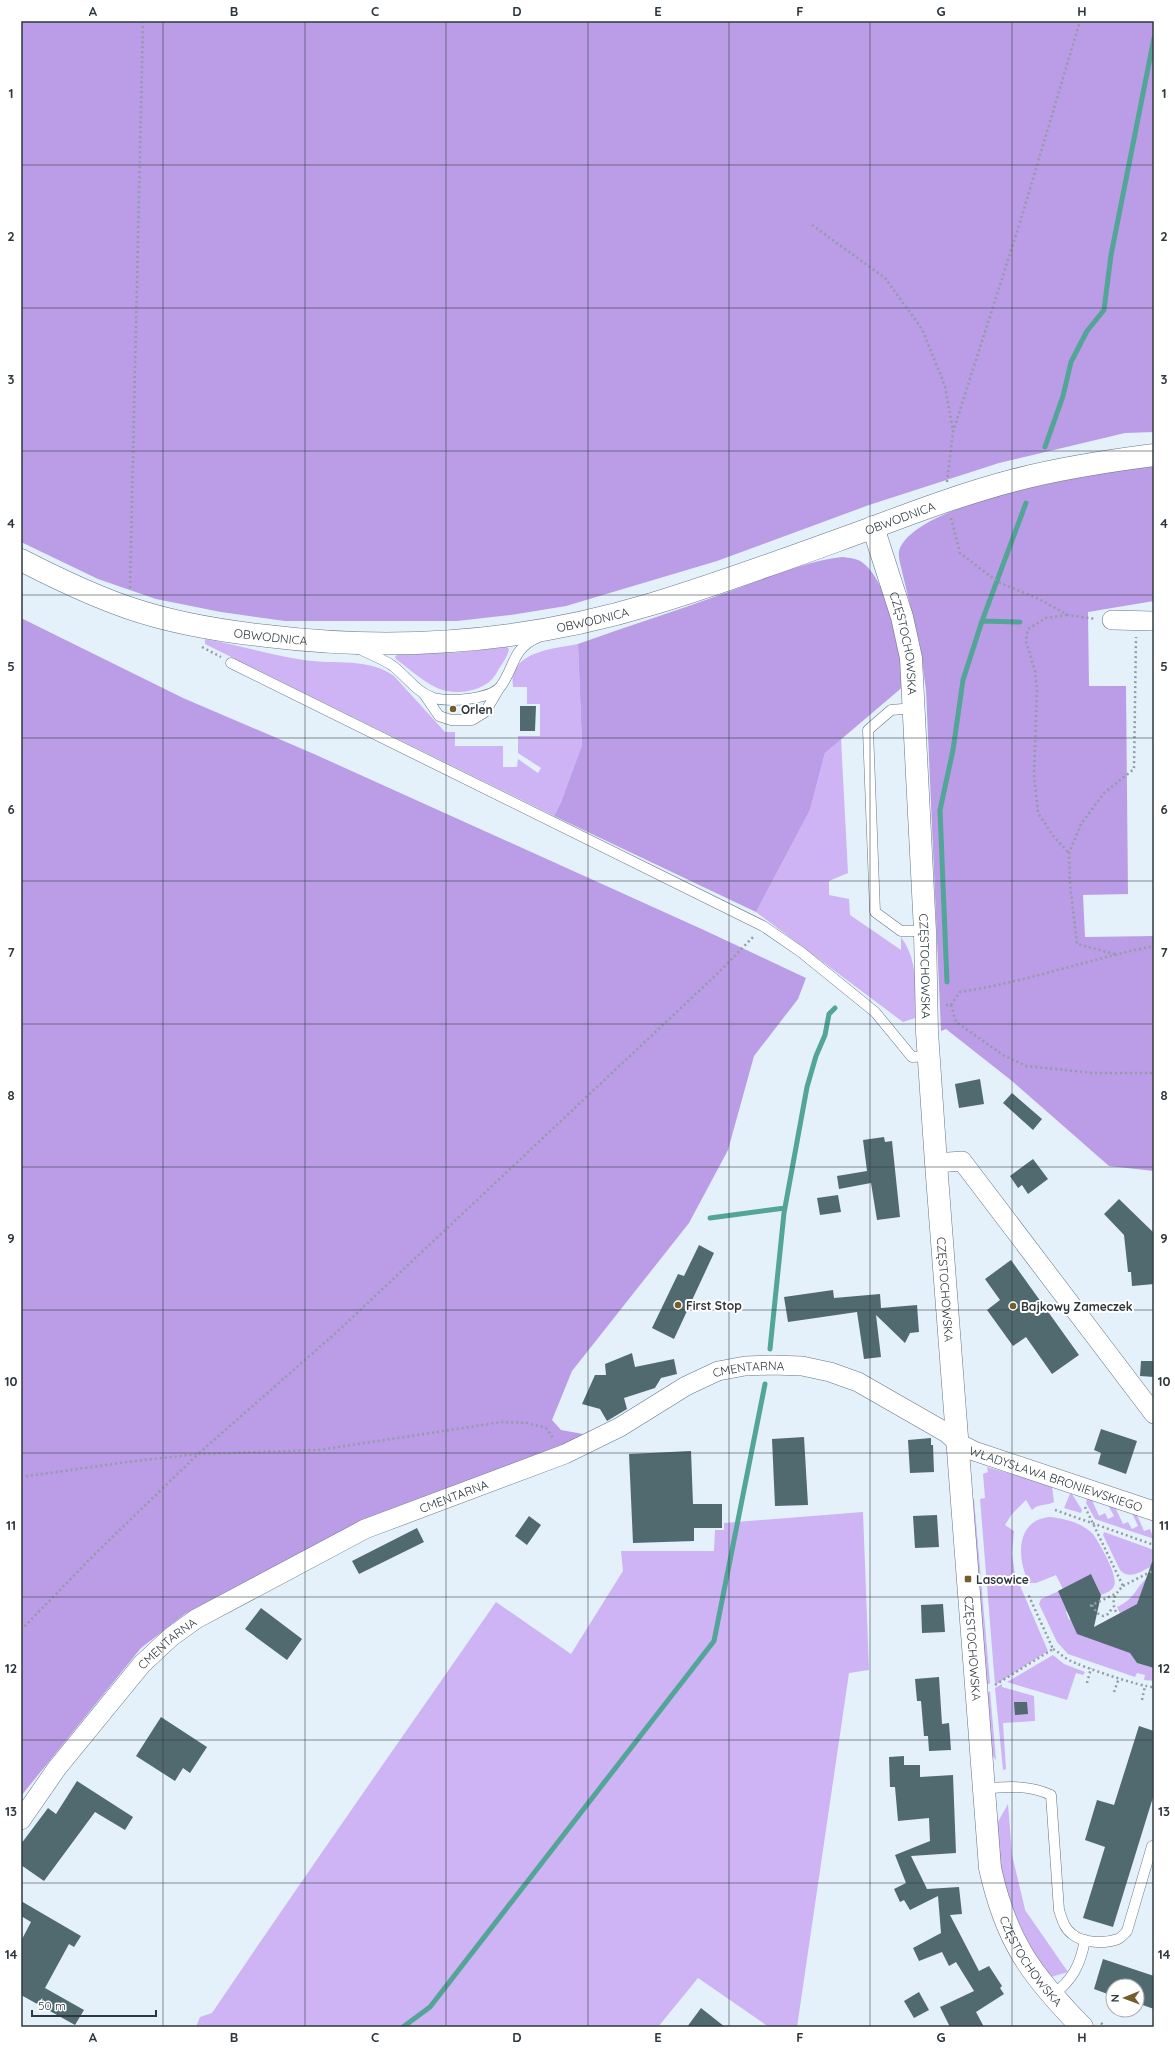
<svg xmlns="http://www.w3.org/2000/svg" width="1175" height="2048" font-family="Quicksand,sans-serif">
<rect width="100%" height="100%" fill="#e4f1fb"/>
<path fill="#ceb3f5" d="M205,639C238,645 271,655 304,660C335,665 368,657 394,676L445,732H455V746H503V767H517L518,759L538,773L541,768L518,753V736H540V704H527V687H513C508,651 554,649 578,644L582,745L561,802L554,816L205,644Z
M507,647L509,649C508,657 500,666 496,674C485,692 456,696 437,688C423,681 409,669 396,659L395,657L397,655L452,653Z
M841,739L848,873L829,881V895L849,899L850,915L901,950V937C919,962 915,989 915,1018L903,1022L756,912L810,810L825,753Z
M987,1467L1052,1486L1054,1502C1047,1506 1039,1503 1032,1510L1026,1500L1012,1514L1005,1525L1014,1531L1012,1554L1015,1574L1048,1651L995,1685L980,1499L985,1498L983,1474L988,1472Z
M1070,1494H1072L1082,1510L1081,1513L1064,1508Z
M1087,1498L1092,1500L1099,1516L1105,1513L1108,1519L1114,1516L1108,1505L1115,1507L1123,1524L1128,1522L1132,1529L1138,1526L1132,1513L1137,1515L1144,1531L1150,1529L1154,1539L1095,1519L1086,1503Z
M974,1499L990,1683L983,1687L970,1500Z
M863,1512L869,1670L849,1673L797,2027H769L698,1978L658,2027H196L200,2017L212,2013C305,1875 401,1739 496,1602L571,1654L623,1571L621,1551H714L715,1530H724V1523Z
M1049,1517C1064,1518 1082,1523 1093,1534C1099,1543 1119,1576 1114,1586C1112,1591 1106,1593 1101,1595L1092,1576L1090,1575L1063,1589L1056,1575L1036,1583H1029C1017,1559 1015,1521 1049,1517Z
M1104,1532L1154,1550V1565C1143,1570 1130,1581 1120,1570L1103,1535Z
M1154,1574L1141,1602L1120,1613L1117,1607C1138,1598 1136,1582 1154,1574Z
M1059,1591V1593L1067,1611L1066,1612L1069,1620L1071,1619L1077,1634L1086,1635V1636L1130,1652L1137,1663L1154,1668V1681L1144,1680L1145,1675L1137,1673L1135,1677L1068,1654L1057,1642L1039,1604L1041,1599Z
M1053,1655L1064,1664L1085,1672L1083,1675L1076,1673L1067,1700L1007,1682Z
M1002,1684V1687L1034,1696L1035,1721L1003,1723L1006,1769L1003,1770L995,1688Z
M990,1691L996,1760L988,1750L983,1694Z
M1008,1804L1012,1855L1024,1905L1025,1910L1068,1972L1051,1977L1029,1950L1004,1891L995,1827Z"/>
<path fill="#bb9ce7" d="M21,21H1154V432L1125,433L999,463L869,505L717,561L566,606L511,615L457,621H285L221,612L156,599L98,579L21,542Z
M1154,465V601L1088,612L1089,686H1126L1128,894L1083,895L1085,937L1154,936V1171L1109,1166L1012,1081L946,1029L941,1031L926,690L920,646L900,563C899,558 898,552 900,548C924,498 1101,474 1154,465Z
M842,557C849,558 857,558 863,563C889,582 900,654 905,685L825,753L810,810L756,912L554,816L561,802L582,745L578,644C628,626 679,610 728,592C767,578 802,562 842,557Z
M21,618L183,698L314,754L706,931L806,978L798,999L754,1056L728,1150L689,1223L572,1371L552,1420L561,1430L583,1434L576,1442L362,1521L185,1614L141,1648L21,1796Z"/>
<g fill="none" stroke-linecap="round" stroke-linejoin="round">
<path stroke="#52a597" stroke-width="5" d="M1045,447L1063,396L1071,362L1087,331L1104,310L1111,255L1154,38
M982,621L1020,622
M947,982L940,810L953,750L963,680L982,621L1026,503
M710,1218L785,1208
M770,1349L784,1213L807,1087L816,1056L825,1035L829,1014L835,1008
M403,2027L430,2007L714,1641L765,1384"/>
</g>
<path fill="#506a6f" d="M520,706H536L535,731H520Z
M980,1079L984,1104L959,1108L955,1084Z
M1012,1093L1042,1119L1033,1130L1003,1103Z
M884,1137L885,1142L892,1141L900,1217L877,1220L871,1183L839,1189L837,1176L867,1171L863,1140Z
M1033,1159L1048,1179L1028,1194L1022,1185L1018,1188L1010,1176Z
M838,1195L841,1212L820,1215L817,1198Z
M1119,1199L1154,1233V1284L1132,1286L1131,1272H1128L1124,1235L1104,1214Z
M699,1245L714,1253L674,1339L652,1328L678,1274L684,1276Z
M1011,1260L1079,1355L1052,1374L1026,1337L1013,1346L987,1310L1000,1300L985,1279Z
M833,1290L834,1298L880,1294L881,1308L917,1305L919,1332L910,1333L905,1343L876,1315L881,1357L864,1359L857,1312L788,1322L784,1297Z
M632,1353L635,1367L674,1359L677,1374L661,1378L655,1388L624,1398L627,1409L607,1421L600,1409L582,1404L595,1375H606L605,1364Z
M1141,1361H1154V1377L1140,1376Z
M1101,1429L1137,1441L1126,1474L1098,1464L1101,1453L1094,1450Z
M804,1437L808,1505L775,1506L772,1439Z
M931,1438V1445H933L934,1472L910,1473L908,1440Z
M691,1451L693,1504H722V1528H694V1541L633,1543L629,1454Z
M937,1515L939,1547L915,1548L913,1516Z
M529,1516L541,1525L527,1545L515,1536Z
M417,1528L424,1542L359,1574L352,1561Z
M1152,1562H1154V1668L1137,1663L1130,1653L1077,1634L1058,1591L1091,1574L1101,1595L1094,1627L1137,1604Z
M943,1604L945,1632L922,1633L921,1605Z
M261,1608L302,1639L287,1660L245,1629Z
M939,1677L942,1724L949,1723L951,1750L929,1751L928,1736H924L921,1701H917L915,1679Z
M1014,1702H1027L1028,1714L1015,1715Z
M161,1717L207,1747L190,1773L183,1768L175,1781L136,1756Z
M1139,1726L1154,1731V1794L1113,1927L1083,1918L1105,1847L1085,1840L1097,1800L1114,1805Z
M904,1756V1765H920V1777L953,1775L956,1853L911,1856L927,1889L959,1887L962,1914L950,1915L979,1971L989,1966L1002,1986L1000,1988L1004,1994L976,2012L984,2027H950L940,2007L974,1991L956,1962L949,1966L942,1952L919,1961L913,1948L941,1933L938,1896L910,1910L904,1900L900,1902L894,1889L906,1883L895,1855L930,1841L929,1818L898,1821L895,1787H890L889,1757Z
M77,1781L133,1817L125,1830L95,1812L44,1881L21,1865V1844L48,1808L56,1814Z
M21,1901L81,1936L74,1947L69,1944L45,1988L84,2010L75,2025L21,1995V1941L31,1922L21,1916Z
M1103,1959L1154,1976V2009L1137,2003V1986H1113V1996L1094,1989Z
M919,1992L929,2010L914,2018L904,2001Z
M701,2008L725,2027H687Z"/>
<g fill="none" stroke-linecap="round" stroke-linejoin="round">
<g stroke="#647785" stroke-width="11">
<path id="service" d="M358,648C369,654 383,659 393,666C406,676 417,693 434,698C449,702 490,700 501,686C516,665 511,649 539,637
M231,663L763,926L801,952L875,1012L912,1057L929,1056
M424,694L439,716L451,720H472L485,712L500,687
M914,708L891,710L868,730L875,912L901,931H925
M983,1789C1007,1786 1029,1785 1051,1795L1059,1910C1062,1919 1064,1928 1072,1934C1082,1943 1105,1944 1118,1939C1121,1938 1124,1934 1127,1931L1152,1846
M1052,1996C1073,1979 1080,1966 1085,1940"/>
</g>
<g stroke="#647785" stroke-width="20">
<g id="minor">
<path d="M1112,620L1154,621"/>
<path d="M936,1163L962,1161L1154,1414"/>
<path id="s1" d="M21,1820L57,1768L142,1664L171,1637L196,1619L365,1529L565,1454L620,1427L686,1386L718,1371L745,1366L772,1365L802,1366L830,1372L858,1382L947,1433L958,1443L974,1451L1154,1511"/>
</g>
</g>
<g stroke="#647785" stroke-width="23">
<g id="tertiary">
<path id="s2" d="M873,527L902,617L911,658L925,931L927,1032L936,1163L990,1868C1006,1941 1031,1975 1082,2027"/>
</g>
</g>
<g stroke="#647785" stroke-width="23">
<g id="secondary">
<path id="s3" d="M21,560C56,578 91,595 129,608C173,623 220,631 267,636C397,652 527,642 652,604C725,582 797,555 869,529C917,511 965,493 1015,480C1061,468 1107,461 1154,455"/>
</g>
</g>
<path stroke="#919ca4" stroke-width="2.5" stroke-dasharray="2 3" stroke-linecap="butt" d="M812,225L885,278L922,329L945,386L953,431
M947,482L953,432L1021,219L1080,21
M951,518L960,553L998,582L1039,599L1068,615L1096,619
M130,588L143,21
M1067,615L1046,618L1028,629L1026,641L1035,671L1037,689L1034,775L1038,813L1054,837L1069,853
M202,647L221,657
M1115,954L1077,944L1070,884L1069,853L1081,824L1104,793L1134,769L1136,637
M946,1005H951L960,992C1026,982 1089,959 1154,946
M951,1005L956,1022L1003,1055L1026,1066L1093,1073H1154
M21,1477L127,1462L198,1454L339,1330L718,973L755,935
M1085,1507L1123,1586C1113,1596 1111,1602 1117,1614
M1055,1510L1154,1545
M1123,1586L1154,1570
M1092,1605L1097,1613L1103,1616L1108,1614L1113,1607
M1090,1606L1115,1594
M21,1630L93,1556L198,1454L319,1450L502,1422L528,1423L546,1428L554,1439
M1053,1649C1059,1652 1063,1657 1069,1660C1082,1667 1141,1687 1154,1687
M1087,1683L1091,1668
M995,1685L1053,1649L1028,1594
M1114,1692L1119,1678
M1142,1700L1145,1686
M1101,2023L1105,2027"/>
<use href="#service" stroke="#fff" stroke-width="10"/>
<use href="#minor" stroke="#fff" stroke-width="19"/>
<use href="#tertiary" stroke="#fff" stroke-width="22"/>
<use href="#secondary" stroke="#fff" stroke-width="22"/>
</g>
<path fill="none" stroke="#2e373d" stroke-width="1" stroke-opacity="0.55" d="M163,21V2027M305,21V2027M446,21V2027M588,21V2027M729,21V2027M870,21V2027M1012,21V2027M21,165H1154M21,308H1154M21,451H1154M21,595H1154M21,738H1154M21,881H1154M21,1024H1154M21,1167H1154M21,1310H1154M21,1453H1154M21,1597H1154M21,1740H1154M21,1883H1154"/>
<g fill="#745e2e" stroke="#fff" stroke-width="1.5">
<circle cx="453" cy="709" r="4"/>
<circle cx="678" cy="1305" r="4"/>
<circle cx="1013" cy="1306" r="4"/>
<rect x="964" y="1575" width="8" height="8" rx="2"/>
</g>
<g text-anchor="middle" dominant-baseline="central" stroke-width="4" stroke-linejoin="round" paint-order="stroke">
<g font-size="12" fill="#2e373d" stroke="#fff">
<text stroke="none"><textPath href="#s3" startOffset="911">OBWODNICA</textPath></text>
<text stroke="none"><textPath href="#s3" startOffset="587">OBWODNICA</textPath></text>
<text stroke="none"><textPath href="#s3" startOffset="263">OBWODNICA</textPath></text>
<text stroke="none"><textPath href="#s2" startOffset="121">CZĘSTOCHOWSKA</textPath></text>
<text stroke="none"><textPath href="#s2" startOffset="445">CZĘSTOCHOWSKA</textPath></text>
<text stroke="none"><textPath href="#s2" startOffset="769">CZĘSTOCHOWSKA</textPath></text>
<text stroke="none"><textPath href="#s1" startOffset="878">CMENTARNA</textPath></text>
<text stroke="none"><textPath href="#s1" startOffset="1212">WŁADYSŁAWA BRONIEWSKIEGO</textPath></text>
<text stroke="none"><textPath href="#s1" startOffset="554">CMENTARNA</textPath></text>
<text stroke="none"><textPath href="#s1" startOffset="230">CMENTARNA</textPath></text>
<text stroke="none"><textPath href="#s2" startOffset="1129">CZĘSTOCHOWSKA</textPath></text>
<text stroke="none"><textPath href="#s2" startOffset="1452">CZĘSTOCHOWSKA</textPath></text>
</g>
<g font-size="12" font-weight="bold" fill="#2e373d" stroke="#fff" text-anchor="start">
<text x="461" y="709">Orlen</text>
<text x="686" y="1305">First Stop</text>
<text x="1021" y="1306">Bajkowy Zameczek</text>
<text x="976" y="1579">Lasowice</text>
</g>
</g>
<rect width="1175" height="2048" fill="none" stroke="#ffffff" stroke-width="44"/>
<g transform="translate(1125 1998) rotate(269)"><circle r="19" fill="#ffffff" stroke="#abafb1"/>
<path d="M0-3L7 15L0 10L-7 15Z" fill="#745e2e"/>
<text y="-6" font-size="11" font-weight="bold" text-anchor="middle" fill="#2e373d">N</text>
</g>
<path d="M32 2010v6h124v-6" fill="none" stroke="#2e373d" stroke-width="2"/>
<text x="38" y="2010" font-size="12" fill="#2e373d" stroke="#ffffff" stroke-width="3" paint-order="stroke">50 m</text>
<rect x="22" y="22" width="1131" height="2004" fill="none" stroke="#2e373d" stroke-width="1.5"/>
<g font-size="13" text-anchor="middle" font-weight="bold" fill="#2e373d">
<text x="93" y="16">A</text>
<text x="234" y="16">B</text>
<text x="375" y="16">C</text>
<text x="517" y="16">D</text>
<text x="658" y="16">E</text>
<text x="800" y="16">F</text>
<text x="941" y="16">G</text>
<text x="1082" y="16">H</text>
<text x="11" y="98">1</text>
<text x="1164" y="98">1</text>
<text x="11" y="241">2</text>
<text x="1164" y="241">2</text>
<text x="11" y="384">3</text>
<text x="1164" y="384">3</text>
<text x="11" y="528">4</text>
<text x="1164" y="528">4</text>
<text x="11" y="671">5</text>
<text x="1164" y="671">5</text>
<text x="11" y="814">6</text>
<text x="1164" y="814">6</text>
<text x="11" y="957">7</text>
<text x="1164" y="957">7</text>
<text x="11" y="1100">8</text>
<text x="1164" y="1100">8</text>
<text x="11" y="1243">9</text>
<text x="1164" y="1243">9</text>
<text x="11" y="1386">10</text>
<text x="1164" y="1386">10</text>
<text x="11" y="1530">11</text>
<text x="1164" y="1530">11</text>
<text x="11" y="1673">12</text>
<text x="1164" y="1673">12</text>
<text x="11" y="1816">13</text>
<text x="1164" y="1816">13</text>
<text x="11" y="1959">14</text>
<text x="1164" y="1959">14</text>
<text x="93" y="2042">A</text>
<text x="234" y="2042">B</text>
<text x="375" y="2042">C</text>
<text x="517" y="2042">D</text>
<text x="658" y="2042">E</text>
<text x="800" y="2042">F</text>
<text x="941" y="2042">G</text>
<text x="1082" y="2042">H</text>
</g>
</svg>
